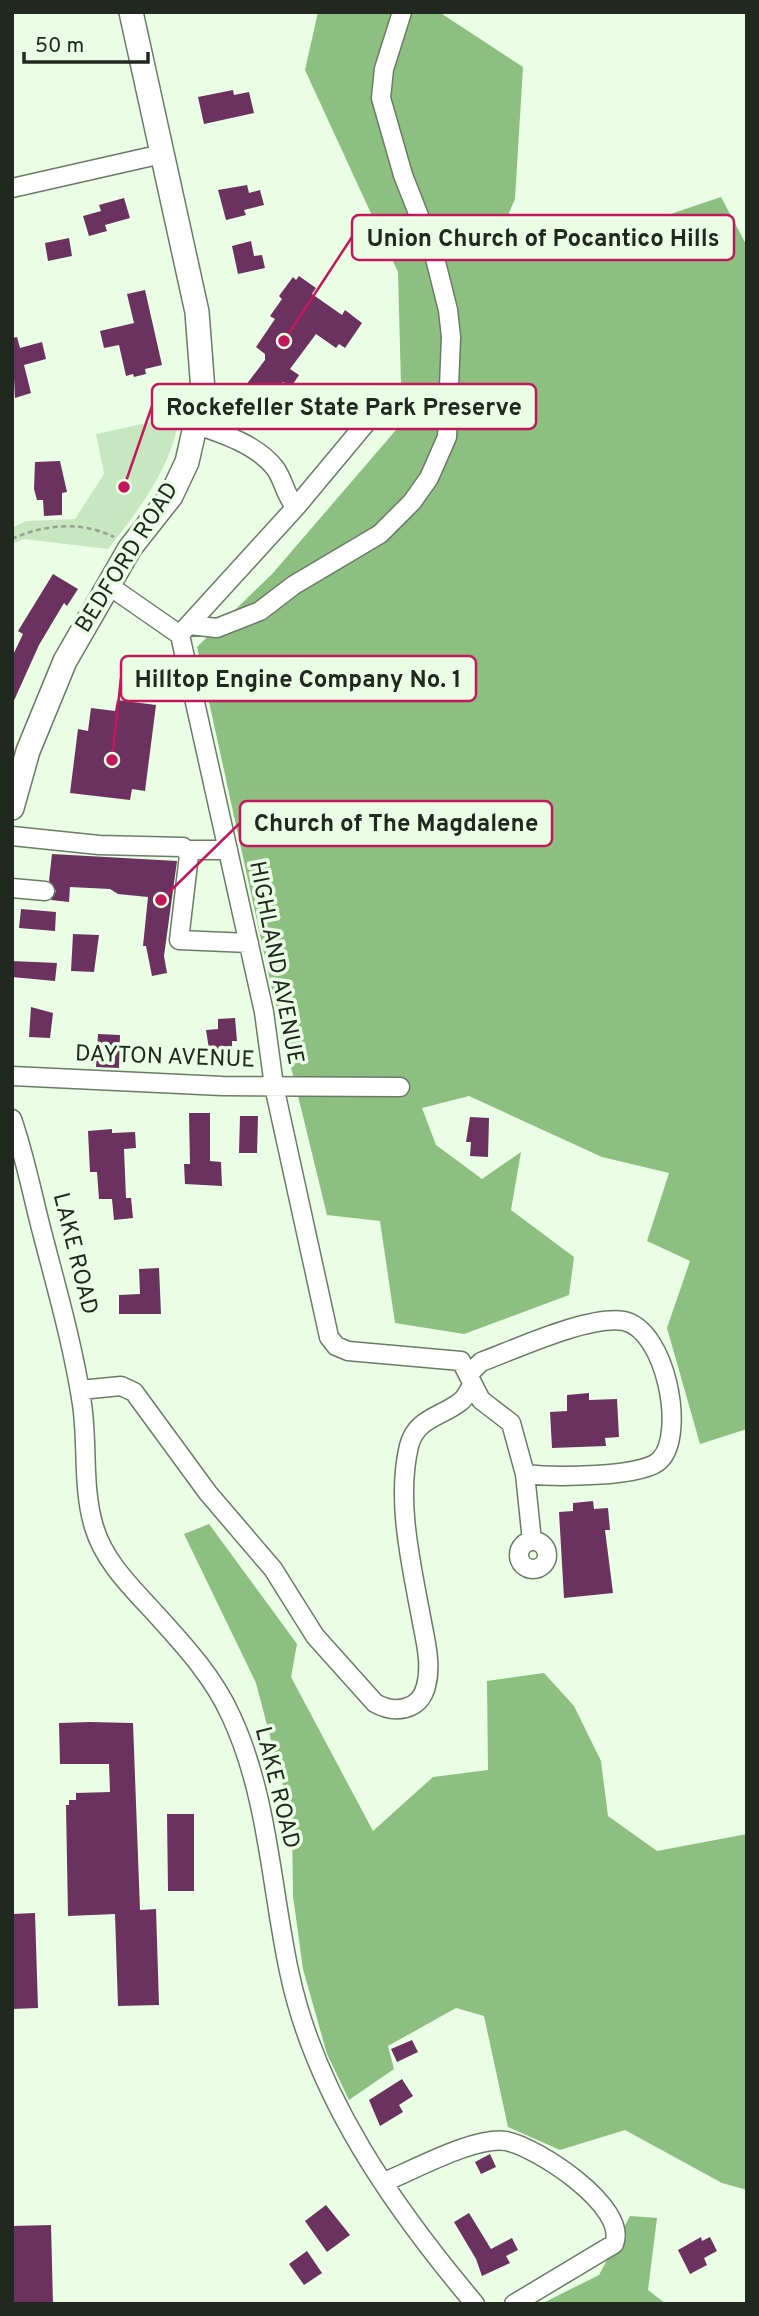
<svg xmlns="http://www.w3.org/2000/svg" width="759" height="2316" font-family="Overpass,sans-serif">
<rect width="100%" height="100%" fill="#eafde5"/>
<path fill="#c7e7c0" d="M179,416C173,466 138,511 108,549L24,539L12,544V528L26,521L75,519L104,474L96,434Z"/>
<path fill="#8dbf81" d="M318,12H439L523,67L515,199L498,238L561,251L721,197L747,246V1429L700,1444L667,1328L690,1261L647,1241L669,1173L602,1157L469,1096L422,1108L436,1145L482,1179L521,1152L511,1210L574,1257L569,1295L464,1334L395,1323L380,1221L327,1215L271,985L197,647L273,573L402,423L398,272L305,70Z
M209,1524L297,1644L291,1677L373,1831L433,1777L488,1770L487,1681L544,1673L574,1706L601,1761L608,1816L657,1851L747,1834V2190L722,2183L625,2130L560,2150L508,2127L484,2016L456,2008L388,2046L394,2069L349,2100L327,2054L303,1969L293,1896L292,1820L256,1683L184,1534Z
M630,2216L657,2218L648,2290L666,2304H541L599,2275Z"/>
<path fill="#6b325f" d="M233,90L234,95L249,92L254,113L204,124L198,97Z
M247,185L249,193L260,190L264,205L244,210L246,215L226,220L218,190Z
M124,198L130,218L105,225L107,231L89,236L83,216L101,211L99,205Z
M69,238L72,256L48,261L45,243Z
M251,241L254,256L262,255L265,268L238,274L232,246Z
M299,276L316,288L312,294L342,315L345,310L362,323L345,348L339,344L336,348L316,334L290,369L299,375L291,387L283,382L265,407L243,389L265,360V354L256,347L275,319L270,316L282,299L279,296L293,277L296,280Z
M145,290L162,365L145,369L146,374L134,377L133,374L126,376L119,345L104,348L100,331L134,323L127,294Z
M17,337L20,348L42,342L46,359L24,365L31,393L15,398L12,338Z
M60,461L67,492L62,493V515L44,516L43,500H37L34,489L35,462Z
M53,574L78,589L67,606L64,603L39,645L12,705V657L23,634L18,631Z
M117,700L156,705L145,791L132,789L130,800L70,793L78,729L88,731L91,708L115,711Z
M52,854L177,861L164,956L167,973L152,976L146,946H143L148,897L118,894L110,889L70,887L69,902L51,900L56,891L49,881Z
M21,909L56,912L55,931L19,928Z
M73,934L99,935L94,972L71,971Z
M12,961L57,963L55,981L12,977Z
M31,1007L53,1013L50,1038L29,1037Z
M235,1018L237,1041H232V1060L211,1062L206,1030L218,1029V1019Z
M98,1034L120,1035L119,1068L96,1067Z
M189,1113H210V1161L221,1162L222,1186L185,1184L184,1164H190Z
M240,1116H258L257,1153H239Z
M470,1117L489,1118L488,1157L470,1156L471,1142H466Z
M112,1129V1133L135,1132L136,1148L124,1149L126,1198H131L133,1218L114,1220L112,1199H99L97,1172H90L88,1131Z
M159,1268L161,1314H119V1295L140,1294L139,1269Z
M589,1393V1400L617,1399L619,1437L605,1438L606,1446L552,1448L550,1412L567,1411V1395Z
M593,1501L594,1509L608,1508L610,1530H605L613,1593L564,1598L559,1512L573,1511V1503Z
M90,1722L133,1723L140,1910L156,1909L159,2005L118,2006L115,1914L68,1916L66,1805H69V1800H76V1793L110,1792L109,1764H60L59,1723Z
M167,1814H194V1891H168Z
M35,1913L38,2008L12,2009V1914Z
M412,2040L418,2052L397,2062L391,2049Z
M402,2079L413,2096L399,2105L403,2112L380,2126L369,2100Z
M490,2154L496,2167L481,2174L475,2162Z
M326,2205L350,2235L327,2252L305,2221Z
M469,2213L491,2249L512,2238L518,2250L506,2256L510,2263L482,2276L476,2259L454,2222Z
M51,2225L53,2304H12V2226Z
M701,2237L702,2241L710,2237L717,2251L704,2258L707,2265L690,2274L678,2250Z
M307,2251L322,2273L304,2285L289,2264Z"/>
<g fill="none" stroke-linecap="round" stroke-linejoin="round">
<g stroke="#6a7b66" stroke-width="21">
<path id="minor" d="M12,188L162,154
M197,425C224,434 257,445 275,468C284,480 285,496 296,507L376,411
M108,585L180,635L264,1012L274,1086L329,1337L336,1346L348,1351L461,1361L481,1400L511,1423L525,1474C551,1477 644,1478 660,1460C686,1434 666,1330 624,1321C589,1315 516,1349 481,1362L468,1375
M189,625L217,628L260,611L294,585L380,534L412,502L429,478L447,437L451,337L448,310L434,254L403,175L381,98L384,69L402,12
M183,631L296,507
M12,836L99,845L183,847L189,855L179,940L249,943
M188,850H228
M12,888L45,891
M12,1076L222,1086L400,1087
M12,1119C25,1156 32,1194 42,1232C57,1290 73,1345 82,1404C88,1445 82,1487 94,1527C104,1561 131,1587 154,1612C183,1644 213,1676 231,1716C268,1795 271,1887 289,1971C315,2096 394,2208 475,2304
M80,1390L121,1386L134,1392L208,1493L273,1569L315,1636L375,1703C394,1714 420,1711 426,1686C432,1664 425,1639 421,1617C411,1563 396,1500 409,1446C416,1418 441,1417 460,1402C466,1398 469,1390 472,1385
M525,1474L532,1541
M519 1555a14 14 0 1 1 28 0a14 14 0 1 1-28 0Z
M384,2182C414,2170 475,2136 506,2141C537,2147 629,2207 614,2244L514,2304"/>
</g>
<g stroke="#6a7b66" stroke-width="26">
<path id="major" d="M12,808L28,751L65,661L130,548L171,496L187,462L203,391L197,312L131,12"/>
</g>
<path stroke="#95a391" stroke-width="2.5" stroke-dasharray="5 3.5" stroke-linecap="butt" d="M12,539C44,524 82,521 114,537"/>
<use href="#minor" stroke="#fff" stroke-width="18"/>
<use href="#major" stroke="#fff" stroke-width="23"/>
</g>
<g text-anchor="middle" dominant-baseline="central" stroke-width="7" stroke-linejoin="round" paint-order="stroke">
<g font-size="23" fill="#21281f" stroke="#eafde5">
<text transform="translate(128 558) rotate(-58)">BEDFORD ROAD</text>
<text transform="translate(275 963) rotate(79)">HIGHLAND AVENUE</text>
<text transform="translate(165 1058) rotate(2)">DAYTON AVENUE</text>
<text transform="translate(74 1254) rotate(76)">LAKE ROAD</text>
<text transform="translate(276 1788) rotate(76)">LAKE ROAD</text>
</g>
</g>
<path fill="none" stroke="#c2185b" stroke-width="2.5" d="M284 341L352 237M124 487L152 406M112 760L121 678M161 900L240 823"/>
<g fill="#c2185b" stroke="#eafde5" stroke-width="2.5">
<circle cx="284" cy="341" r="7"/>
<circle cx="124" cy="487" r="7"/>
<circle cx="112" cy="760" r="7"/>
<circle cx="161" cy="900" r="7"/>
</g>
<g fill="#eafde5" stroke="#c2185b" stroke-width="2.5">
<rect x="352" y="215" width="382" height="45" rx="7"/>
<rect x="152" y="384" width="384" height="45" rx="7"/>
<rect x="121" y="656" width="355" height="45" rx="7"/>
<rect x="240" y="801" width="312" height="45" rx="7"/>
</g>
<g font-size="24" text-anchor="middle" font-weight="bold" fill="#21281f">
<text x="543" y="246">Union Church of Pocantico Hills</text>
<text x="344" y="415">Rockefeller State Park Preserve</text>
<text x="298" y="687">Hilltop Engine Company No. 1</text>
<text x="396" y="831">Church of The Magdalene</text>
</g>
<rect width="759" height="2316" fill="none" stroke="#21281f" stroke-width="28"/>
<path d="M24 52v10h124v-10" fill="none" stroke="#21281f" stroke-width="3.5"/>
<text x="35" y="52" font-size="21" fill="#21281f" stroke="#eafde5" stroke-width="5" paint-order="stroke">50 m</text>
</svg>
